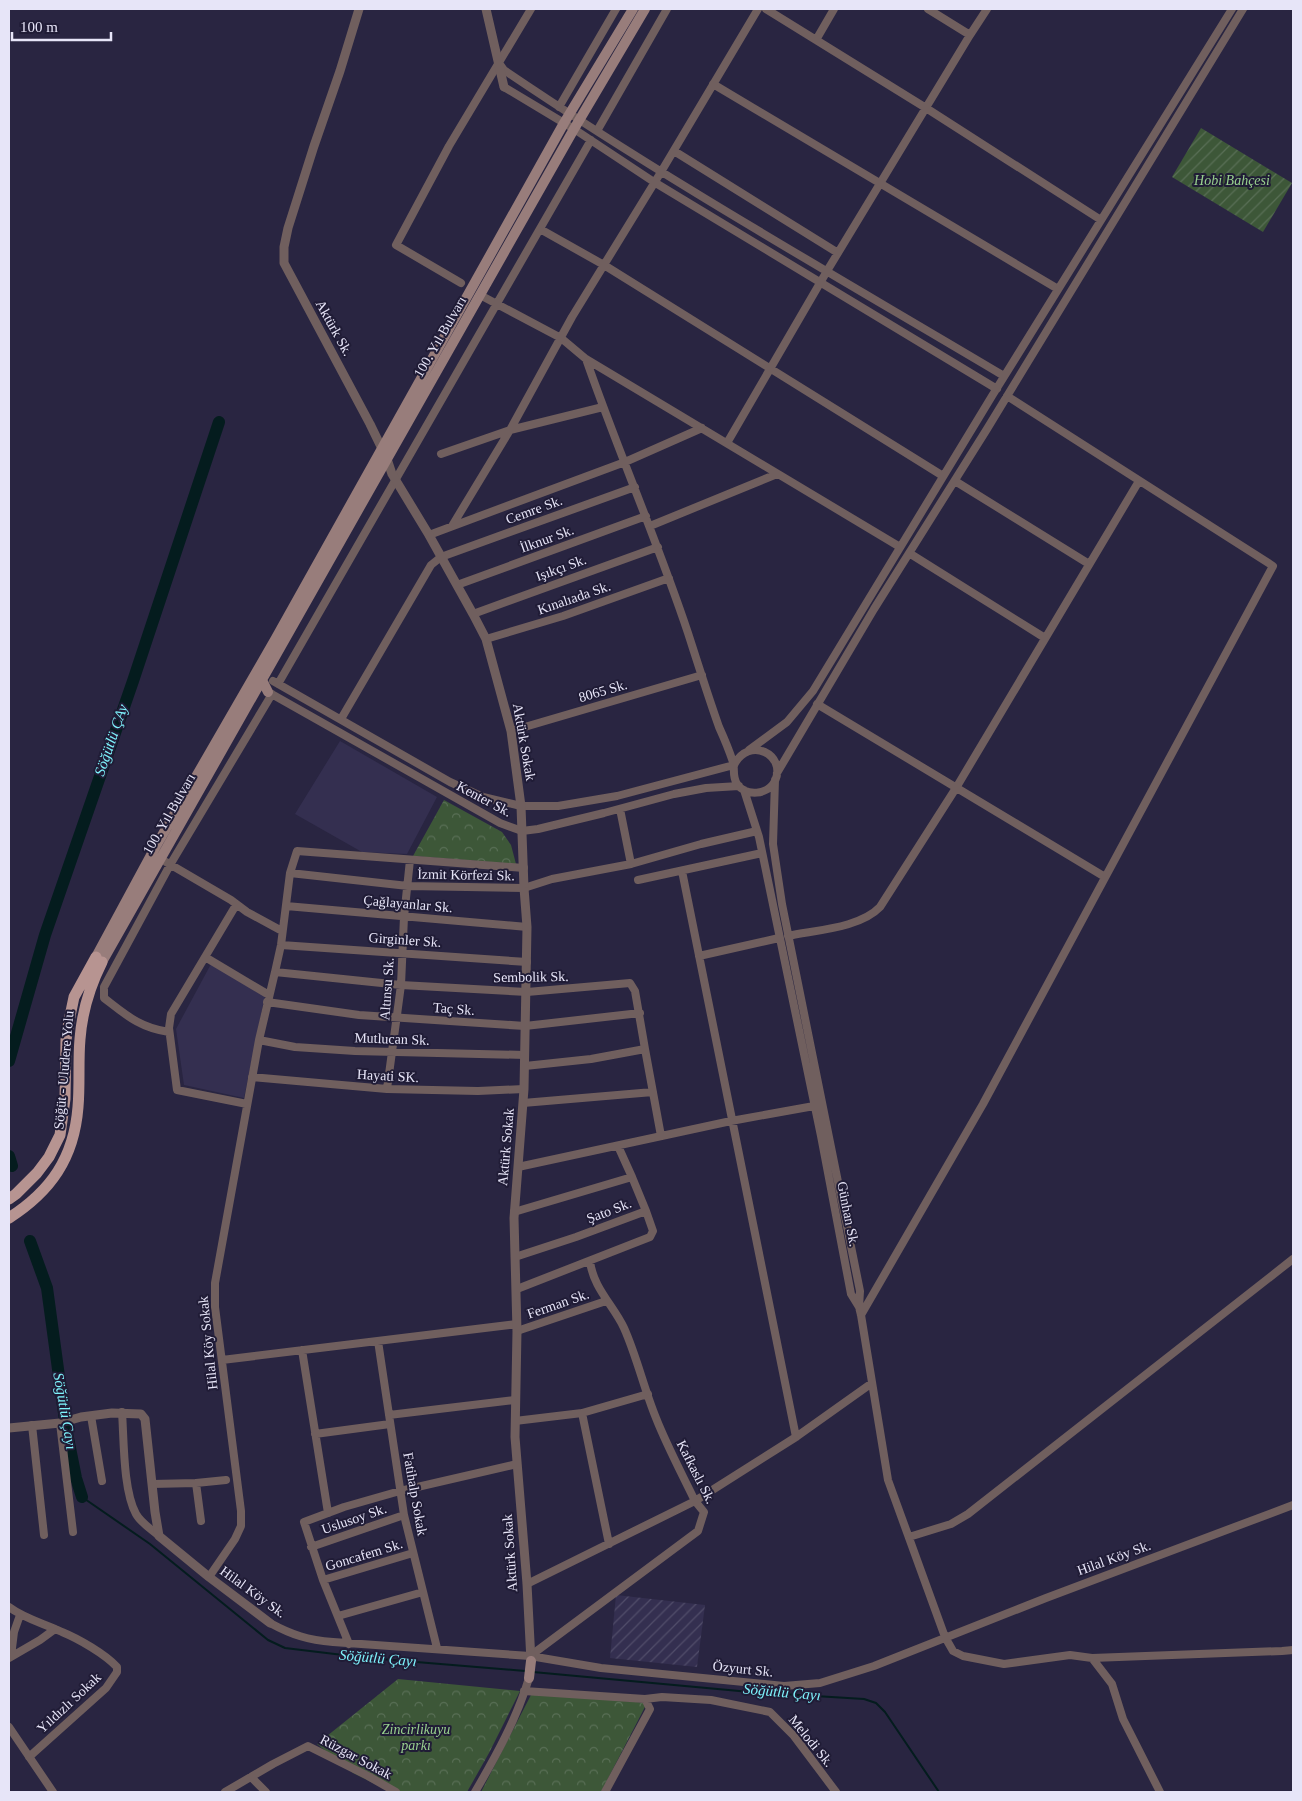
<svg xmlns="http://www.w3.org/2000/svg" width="1302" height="1801" font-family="'Times New Roman',serif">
<defs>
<pattern id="industrial-furrows" width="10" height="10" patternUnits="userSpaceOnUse" patternTransform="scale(1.25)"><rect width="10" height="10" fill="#342f50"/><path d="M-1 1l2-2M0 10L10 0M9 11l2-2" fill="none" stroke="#514d6a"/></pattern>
<pattern id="park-crowns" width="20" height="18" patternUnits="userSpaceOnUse" patternTransform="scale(1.25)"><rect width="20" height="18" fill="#3d5738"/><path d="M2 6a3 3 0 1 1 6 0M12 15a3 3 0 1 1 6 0" fill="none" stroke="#596f56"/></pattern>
<pattern id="garden-furrows" width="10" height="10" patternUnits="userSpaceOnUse" patternTransform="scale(1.25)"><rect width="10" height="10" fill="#3d5738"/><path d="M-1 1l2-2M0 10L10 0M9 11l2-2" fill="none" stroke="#596f56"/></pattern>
</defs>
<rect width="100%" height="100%" fill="#292541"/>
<path fill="#342f50" d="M340,741L437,797L407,854L362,852L295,814Z
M211,964L265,995L244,1098L184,1085L176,1029Z"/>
<path fill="url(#industrial-furrows)" d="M616,1595L705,1605L697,1667L610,1658Z"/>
<path fill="url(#park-crowns)" d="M444,800L502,832L511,845L516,864L413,856Z
M398,1679L520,1691L489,1753L467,1792H391L353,1773L317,1744Z
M532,1693L647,1703L601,1792H481Z"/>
<path fill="url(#garden-furrows)" d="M1201,128L1292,183L1263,232L1172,177Z"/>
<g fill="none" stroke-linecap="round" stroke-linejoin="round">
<path stroke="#041c1e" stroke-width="2" d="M82,1497L150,1544L268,1640L285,1648L368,1658L525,1671
M533,1672L750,1692L864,1699L876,1703L885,1712L939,1792"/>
<path stroke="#041c1e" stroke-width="12" d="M9,1061L45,935L133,681L219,422
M9,1156L12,1166
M30,1241L47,1288L66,1428L76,1478L82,1497"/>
<path stroke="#705f5e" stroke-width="8" d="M766,9L926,108L1101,220
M970,35L987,9
M816,40L834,9
M499,63L504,70C666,180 836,276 1004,376
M713,84L1058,289
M504,87L574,129L654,182L997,389
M559,107L616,9
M597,131L667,9
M674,151L838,253
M540,229L604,265L943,476
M461,283L396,245L449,146L531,9
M480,295L561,338L586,359L900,547
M586,359C618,451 657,540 688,633C698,664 708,696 719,727C724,738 729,750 733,762C735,769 732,776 737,784C746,797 768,795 775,781C787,755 749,735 734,765
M727,443L827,271L970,35L928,9
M441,454L510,430L603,407
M955,481L1089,564
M452,526L510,430L572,317L661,172L758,9
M650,526L777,474
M429,535L625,462L702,428
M909,553L1045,638
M457,585L646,516
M473,614L658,547
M486,639L563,616L669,578
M273,681L450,782L483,797L521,806H558L617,796L734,765
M278,684L591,140
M268,692L500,823L522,831L538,829L604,813L674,794L706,788L739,786
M817,704L1105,877
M341,719L431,565L441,557L635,487
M511,731L702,675
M749,750L787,722L813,691L992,396L1232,9
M777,773L874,609L987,429L1243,9
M775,780L773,844L782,904L860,1291L859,1307
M744,790L759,837L821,1136L851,1294L859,1307L861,1315L888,1480L945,1637L953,1651L963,1656L1004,1664L1070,1655L1092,1658L1112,1684L1123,1719L1160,1792
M620,809L631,864
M166,862L231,900L247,912L282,931
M682,871L796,1437
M290,873L297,851L524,868
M638,880L762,853
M236,905L171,1014L169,1028L177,1090L247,1104
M286,906L527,927
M788,936C816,930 860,928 880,907L956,788L1139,481
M281,945L527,962
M699,956L779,938
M205,957L269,995
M275,972L281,945L290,873L408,886L524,888L552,879L631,864L701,844L757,831
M267,1002L359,1015L525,1026L640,1013
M169,1032C140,1028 126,1015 104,998V987L170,865L272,694
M259,1040L295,1047L355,1051L525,1055
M645,1049L661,1136
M252,1077L387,1089L478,1091L524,1089
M387,1089L401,985L404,917L410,860
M523,1103L653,1092
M618,1146L632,1177
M518,1167L731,1121L814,1106
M514,1212L632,1177L646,1211L576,1237L515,1257
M517,1289L650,1237L653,1231L646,1211
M861,1315L983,1104L1273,566L1007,396
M517,1331L606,1301
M378,1341L404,1515L437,1648
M302,1350L328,1513
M222,1360L517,1324
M122,1412C124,1440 123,1490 136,1514C141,1523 151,1529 159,1536
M582,1413L609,1544
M389,1415L515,1400
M91,1416L102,1481
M515,1421L582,1413L648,1394
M60,1423L73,1532
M32,1425L44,1535
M315,1434L390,1424
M196,1483L201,1521
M152,1484L196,1483L226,1480
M909,1537L951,1524L968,1514L1293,1259
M311,1547L404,1515
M209,1577L235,1539L241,1526V1511L215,1307V1283L259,1040L275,972L401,985L527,992L630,983L635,991L645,1049L591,1059L525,1066
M323,1580L413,1553
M527,1584L695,1501L796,1437L872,1383
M9,1607C25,1619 43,1623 62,1632C79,1639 105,1654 117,1667V1672L106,1688L29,1757
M338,1616L423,1592
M270,1623C292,1635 308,1640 333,1642L530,1656L601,1668L784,1686L820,1683L874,1666L1046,1598L1293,1505
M349,1644L323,1580L304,1522L344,1507L400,1491L517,1464
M11,1656L14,1632L20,1615
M530,1656L698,1531L704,1512L695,1501C682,1474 667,1446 656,1418C644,1389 637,1357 624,1328C614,1306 593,1288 590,1261
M9,1658L40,1640L55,1629
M1092,1658L1282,1651L1293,1650
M524,1691L645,1699L650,1709L605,1792
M645,1699L662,1697L711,1700L770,1712L794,1736L836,1792
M9,1727L53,1792
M251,1777L266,1792
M225,1792L273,1764L308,1746L368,1776L396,1792
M475,1792C496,1756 517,1718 529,1678"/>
<path stroke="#705f5e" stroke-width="9" d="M359,9L340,71L314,146L288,228L284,247V263L370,424L387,459L392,474L429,535L473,614L486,639L511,731L521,806L524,888L527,927L524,1089L514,1218L517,1331L515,1437L527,1584L531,1661
M486,9L504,87
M9,1428L60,1423L81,1417L112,1413L141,1414L145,1419L155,1512L159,1536L209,1577L270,1623"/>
<path stroke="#987d7b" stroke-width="10" d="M262,680L268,692
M96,957L156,846L276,638L564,123L633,9
M102,962L574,129L645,9
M529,1678L531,1661"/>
<path stroke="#b79491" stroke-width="11" d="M9,1199L16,1194L37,1173L49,1157L60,1135L65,1099L66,1040L69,1021L74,997L96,957
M9,1218C51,1191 74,1158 78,1107C80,1084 78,1061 80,1039C82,1012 90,986 102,962"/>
</g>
<g text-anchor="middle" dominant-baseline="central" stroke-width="4" stroke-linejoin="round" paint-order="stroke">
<g font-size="14" font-style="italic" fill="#98d08e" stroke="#201c36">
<text x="1232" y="180">Hobi Bahçesi</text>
<text x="416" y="1729">Zincirlikuyu<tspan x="416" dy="16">parkı</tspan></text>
</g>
<g font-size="14" fill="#e7e5f8" stroke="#201c36">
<text transform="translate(334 328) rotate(61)">Aktürk Sk.</text>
<text transform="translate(440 337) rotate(-60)">100. Yıl Bulvarı</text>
<text transform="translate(534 510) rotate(-20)">Cemre Sk.</text>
<text transform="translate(547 539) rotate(-20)">İlknur Sk.</text>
<text transform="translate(561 568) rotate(-20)">Işıkçı Sk.</text>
<text transform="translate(574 598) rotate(-19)">Kınalıada Sk.</text>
<text transform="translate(603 691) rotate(-16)">8065 Sk.</text>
<text transform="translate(524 742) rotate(80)">Aktürk Sokak</text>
<text transform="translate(484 799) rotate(28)">Kenter Sk.</text>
<text transform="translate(169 814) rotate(-60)">100. Yıl Bulvarı</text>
<text transform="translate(466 875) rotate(1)">İzmit Körfezi Sk.</text>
<text transform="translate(408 904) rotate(5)">Çağlayanlar Sk.</text>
<text transform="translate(405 940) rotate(4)">Girginler Sk.</text>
<text transform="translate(531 977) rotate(-1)">Sembolik Sk.</text>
<text transform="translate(387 989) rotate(-86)">Altınsu Sk.</text>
<text transform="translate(454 1009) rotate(4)">Taç Sk.</text>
<text transform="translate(392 1039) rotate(2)">Mutlucan Sk.</text>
<text transform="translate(64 1070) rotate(-85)">Söğüt - Uludere Yolu</text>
<text transform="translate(388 1076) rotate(3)">Hayati SK.</text>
<text transform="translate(506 1147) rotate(-85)">Aktürk Sokak</text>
<text transform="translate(609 1211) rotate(-21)">Şato Sk.</text>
<text transform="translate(848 1214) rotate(79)">Günhan Sk.</text>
<text transform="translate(558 1304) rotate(-19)">Ferman Sk.</text>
<text transform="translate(208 1343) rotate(-96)">Hilal Köy Sokak</text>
<text transform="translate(696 1472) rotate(63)">Kafkaslı Sk.</text>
<text transform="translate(415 1494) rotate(80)">Fatihalp Sokak</text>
<text transform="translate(354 1519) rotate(-19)">Uslusoy Sk.</text>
<text transform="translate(510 1553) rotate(-94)">Aktürk Sokak</text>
<text transform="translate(364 1555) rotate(-17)">Goncafem Sk.</text>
<text transform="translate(1114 1558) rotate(-20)">Hilal Köy Sk.</text>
<text transform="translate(253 1592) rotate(36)">Hilal Köy Sk.</text>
<text transform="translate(743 1669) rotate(6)">Özyurt Sk.</text>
<text transform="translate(69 1703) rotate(-43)">Yıldızlı Sokak</text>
<text transform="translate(811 1741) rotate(51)">Melodi Sk.</text>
<text transform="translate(356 1757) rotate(28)">Rüzgar Sokak</text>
</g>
<g font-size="15" font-style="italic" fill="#7ef3fc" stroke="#201c36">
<text transform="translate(111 740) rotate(-71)">Söğütlü ÇAy</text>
<text transform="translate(65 1411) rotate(80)">Söğütlü Çayı</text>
<text transform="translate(378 1658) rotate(5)">Söğütlü Çayı</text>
<text transform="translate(782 1692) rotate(5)">Söğütlü Çayı</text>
</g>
</g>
<rect width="1302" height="1801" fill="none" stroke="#e7e5f8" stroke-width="20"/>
<path d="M12 32v8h99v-8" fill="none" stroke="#e7e5f8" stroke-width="2.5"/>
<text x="20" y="32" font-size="15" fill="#e7e5f8" stroke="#201c36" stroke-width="4" paint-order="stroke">100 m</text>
</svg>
